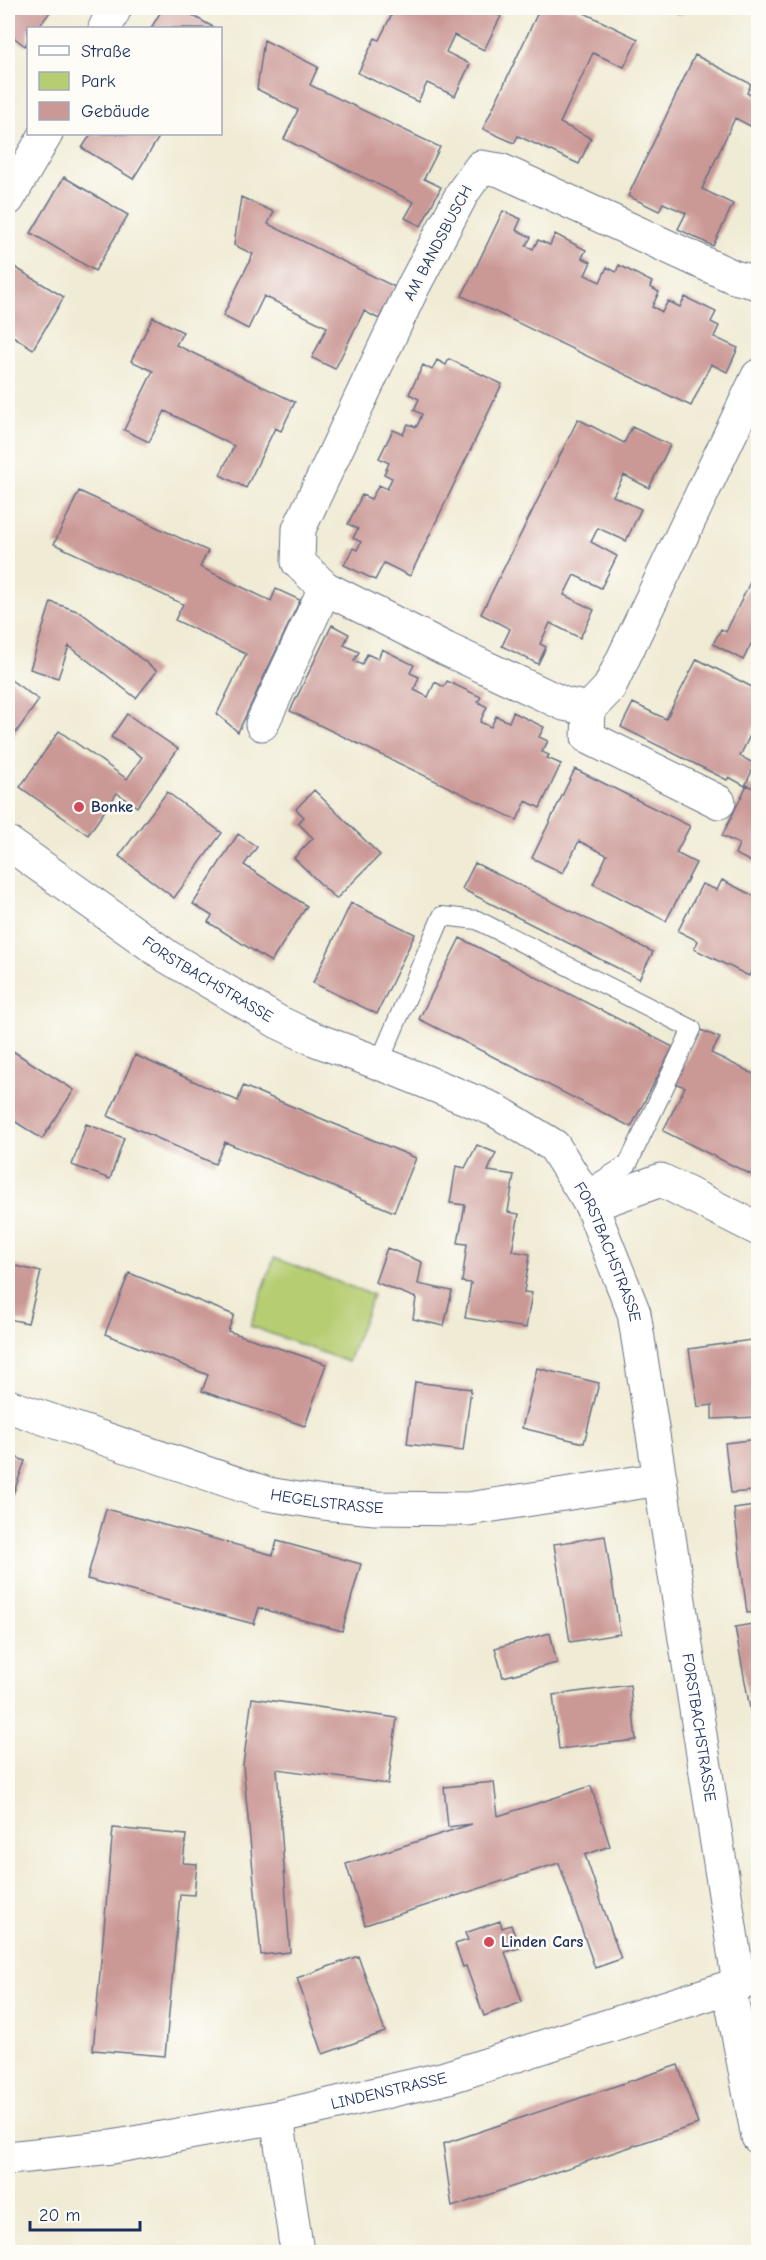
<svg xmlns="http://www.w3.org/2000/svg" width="766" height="2260" font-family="'Comic Neue',sans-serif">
<rect width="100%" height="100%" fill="#fdfcf7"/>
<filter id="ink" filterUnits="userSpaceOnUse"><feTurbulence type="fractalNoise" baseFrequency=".0167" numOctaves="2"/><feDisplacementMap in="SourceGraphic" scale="12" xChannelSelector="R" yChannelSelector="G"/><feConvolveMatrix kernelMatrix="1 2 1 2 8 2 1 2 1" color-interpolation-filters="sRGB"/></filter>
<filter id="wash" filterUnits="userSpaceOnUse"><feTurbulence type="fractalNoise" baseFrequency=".008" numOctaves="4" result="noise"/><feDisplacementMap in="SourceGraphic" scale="24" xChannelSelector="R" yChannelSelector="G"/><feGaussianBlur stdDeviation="1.35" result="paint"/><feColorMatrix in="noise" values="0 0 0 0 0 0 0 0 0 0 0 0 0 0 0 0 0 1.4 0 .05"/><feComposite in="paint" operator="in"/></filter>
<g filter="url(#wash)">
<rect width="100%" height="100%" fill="#f0ebd4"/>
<path fill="#b6cd72" stroke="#687e68" stroke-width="1.5" d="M274,1258L373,1295L348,1362L250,1326Z"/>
<g id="blocks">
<path fill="#ca9895" d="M8,8H53L38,28H28V41L25,46L8,33Z
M163,8H179L215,28H151Z
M395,8H484L501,16L484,50L454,35L446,52L470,64L455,96L427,83L418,102L358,73L375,38L379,40Z
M540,8H577L576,9L638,39L624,67L593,53L560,123L591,138L579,164L518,136L514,143L483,129Z
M666,8H684L681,15Z
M264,40L318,67L310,85L440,147L424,179L441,187L421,226L405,218L414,202L284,139L298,110L257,89Z
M695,55L751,84L747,93L758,98V130L735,118L702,189L733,204L713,246L678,229L686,213L663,203L659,211L628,196Z
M91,134H161L133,179L82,148Z
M64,177L128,215L95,271L31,233Z
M241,197L274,212L268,224L395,287L379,319L364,311L335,369L312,358L327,327L264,296L248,329L223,316L253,254L234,245Z
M503,211L521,219L516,230L531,237L526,246L533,249L538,240L550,245L555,234L586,250L582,258L591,262L585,275L600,282L607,267L616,272L619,265L652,282L650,287L659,292L652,307L657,309L662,312L668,301L680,307L685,297L716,312L711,322L719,326L714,337L738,348L727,372L711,364L691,406L462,296Z
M11,265L64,297L33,349L8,333V271Z
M153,317L183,332L176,345L295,402L281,431L275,428L246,488L220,475L234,446L165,411L149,442L124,430L153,371L131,361Z
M449,359L502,384L410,576L384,563L375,580L344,565L353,548L357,550L361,542L353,538L358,529L348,524L362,495L371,499L379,485L387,489L392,478L384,474L389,463L379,458L393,430L403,434L408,424L416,427L418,424L422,414L414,410L419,399L409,394L423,365L432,370L437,360L446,365Z
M578,419L624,443L632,427L670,445L649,488L624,475L613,496L641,509L626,541L598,528L591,542L617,556L601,588L574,575L564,595L594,610L580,638L550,623L540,644L546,647L538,664L502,646L510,629L481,614Z
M79,491L208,551L200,567L271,601L276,589L300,600L238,732L217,714L246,654L175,620L183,604L54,544Z
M753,576L758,579V648L751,644L743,660L713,644L721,629L726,632Z
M51,602L80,612L157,671L136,698L69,646L58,678L30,669Z
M332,625L349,634L344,645L359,652L354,661L362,665L367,654L378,659L382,649L414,665L410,673L419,677L414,690L428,697L435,682L444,687L447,681L481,697L478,702L487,707L480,722L491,727L496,716L509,722L513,712L544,727L539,737L548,741L542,752L549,755L547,758L561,764L540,808L526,801L517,820L290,711Z
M697,659L758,690V719L740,756L755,764L745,786L729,777L727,780L621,727L633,703L666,719Z
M8,678L39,700L8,744Z
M127,714L178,749L137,807L117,793L88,835L20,787L59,731L127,779L142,757L111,737Z
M575,769L690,826L676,853L696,863L666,921L593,884L607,855L579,841L563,873L532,858Z
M747,785L758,790V865L735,854L739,844L722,836Z
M314,790L380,855L336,899L294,858L313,838L298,823L304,817L296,809Z
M167,792L222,833L174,898L119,856Z
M238,834L257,847L244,865L307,906L271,962L208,922L212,916L193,904Z
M475,863L653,952L639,979L462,889Z
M722,880L758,898V956L749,976L694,949L698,941L678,931L702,884L717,890Z
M351,903L415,934L377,1014L313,983Z
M460,938L673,1047L631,1127L419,1019Z
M701,1030L720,1038L711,1053L758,1076V1178L663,1131L685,1087L674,1083Z
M8,1048L74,1090L42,1139L8,1117Z
M135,1055L238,1101L243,1086L416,1158L394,1212L225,1142L215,1164L108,1116Z
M86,1124L124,1138L110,1179L72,1165Z
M477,1145L496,1153L488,1171L514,1175L508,1212L519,1214L512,1251L530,1254L524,1292L532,1293L526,1328L465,1318L471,1283L462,1282L467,1244L458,1243L465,1205L450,1203L456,1166L465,1168Z
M387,1248L422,1262L418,1284L452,1291L444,1326L413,1319L416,1298L375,1282Z
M8,1264L41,1272L28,1323L8,1319Z
M129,1273L234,1315L228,1331L326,1364L305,1426L202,1391L208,1375L105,1334Z
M758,1339V1417L712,1419V1405L698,1407L689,1349Z
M537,1368L599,1383L584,1443L522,1428Z
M415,1382L471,1389L463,1451L407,1444Z
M758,1439V1612L747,1613L734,1509L755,1506L753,1491L731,1493L725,1443Z
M8,1454L25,1461L8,1508Z
M106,1509L273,1555L277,1541L361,1564L342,1631L259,1608L254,1624L87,1579Z
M605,1536L620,1634L570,1642L554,1544Z
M758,1623V1724L753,1725L735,1627Z
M550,1633L557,1663L503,1677L495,1648Z
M630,1685L636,1740L559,1749L553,1695Z
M252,1698L397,1718L388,1784L277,1769L290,1952L261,1955L243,1765Z
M8,1707H10L9,1736H8Z
M494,1782L498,1816L591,1786L610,1846L585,1855L621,1959L595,1968L559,1863L365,1925L346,1864L472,1824L448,1827L444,1787Z
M113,1828L186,1835L183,1863L197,1864L194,1895L180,1894L165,2056L93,2050Z
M500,1921L502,1928L511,1925L519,1948L505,1952L522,2002L484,2016L466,1966L463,1967L455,1944L468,1940L465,1933Z
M358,1956L385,2032L323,2054L297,1978Z
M678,2065L698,2124L452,2207L443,2144Z"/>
</g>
</g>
<g filter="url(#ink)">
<use href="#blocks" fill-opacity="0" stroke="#667187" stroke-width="1.5"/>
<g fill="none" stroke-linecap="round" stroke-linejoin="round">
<g stroke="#667187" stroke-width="20">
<path id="service" d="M379,1063L442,916L477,920L692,1029L628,1164L583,1192"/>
</g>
<g stroke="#667187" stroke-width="35">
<g id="minor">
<path d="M105,28L115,8"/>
<path d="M8,199L46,134"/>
<path d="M758,283L734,277L500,170L481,167L463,192L413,287L299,529L298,562L325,588L446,649L564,704L589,709L609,688L758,376"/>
<path d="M589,709L588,737L719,802"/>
<path d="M262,724L325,588"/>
<path id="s1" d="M8,843L168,957L278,1022L314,1039L392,1068L495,1110L554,1146L591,1205L634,1313L739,1984"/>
<path d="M591,1205L661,1180L758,1229"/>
<path id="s2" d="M8,1406L268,1494L323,1503L375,1508L468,1509L660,1479"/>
<path d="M729,1988L758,2137"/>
<path d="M277,2117L297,2252"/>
</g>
</g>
<g stroke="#667187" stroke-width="35">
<g id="tertiary">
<path id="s3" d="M8,2158L112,2147L277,2117L445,2078L758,1978"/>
</g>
</g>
<use href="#service" stroke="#fff" stroke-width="18"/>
<use href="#minor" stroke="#fff" stroke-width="33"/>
<use href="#tertiary" stroke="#fff" stroke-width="33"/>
</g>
</g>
<g fill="#d1495b" stroke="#fdfcf7" stroke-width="2">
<circle cx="79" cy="807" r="6"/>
<circle cx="489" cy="1942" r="6"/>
</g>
<g text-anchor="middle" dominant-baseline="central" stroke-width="5" stroke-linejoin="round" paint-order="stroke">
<g font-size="16" fill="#1b2f5e" stroke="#fdfcf7">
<text transform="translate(438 243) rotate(-62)">AM BANDSBUSCH</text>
<text stroke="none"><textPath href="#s1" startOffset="242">FORSTBACHSTRASSE</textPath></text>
<text stroke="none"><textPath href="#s1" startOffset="747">FORSTBACHSTRASSE</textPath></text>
<text stroke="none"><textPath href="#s2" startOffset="334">HEGELSTRASSE</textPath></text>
<text stroke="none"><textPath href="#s1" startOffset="1233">FORSTBACHSTRASSE</textPath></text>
<text stroke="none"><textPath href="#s3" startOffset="387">LINDENSTRASSE</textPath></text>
</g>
<g font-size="16" font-weight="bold" fill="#1b2f5e" stroke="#fdfcf7" text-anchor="start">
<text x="91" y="807">Bonke</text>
<text x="501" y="1942">Linden Cars</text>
</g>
</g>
<rect width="766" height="2260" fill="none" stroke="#fdfcf7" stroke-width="30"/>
<rect x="27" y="27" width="195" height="108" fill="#fdfcf7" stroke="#a3aaba" stroke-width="1.5"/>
<rect x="39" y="46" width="30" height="9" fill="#ffffff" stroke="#a3aaba" stroke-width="1.5"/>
<text x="81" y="57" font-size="18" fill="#1b2f5e">Straße</text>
<rect x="39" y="72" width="30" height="18" fill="#b6cd72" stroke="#a3aaba" stroke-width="1.5"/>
<text x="81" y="87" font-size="18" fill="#1b2f5e">Park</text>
<rect x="39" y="102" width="30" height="18" fill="#ca9895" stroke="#a3aaba" stroke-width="1.5"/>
<text x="81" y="117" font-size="18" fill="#1b2f5e">Gebäude</text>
<path d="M30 2221v9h110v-9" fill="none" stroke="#1b2f5e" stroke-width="3"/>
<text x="39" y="2221" font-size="18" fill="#1b2f5e" stroke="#fdfcf7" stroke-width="4.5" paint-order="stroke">20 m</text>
</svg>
